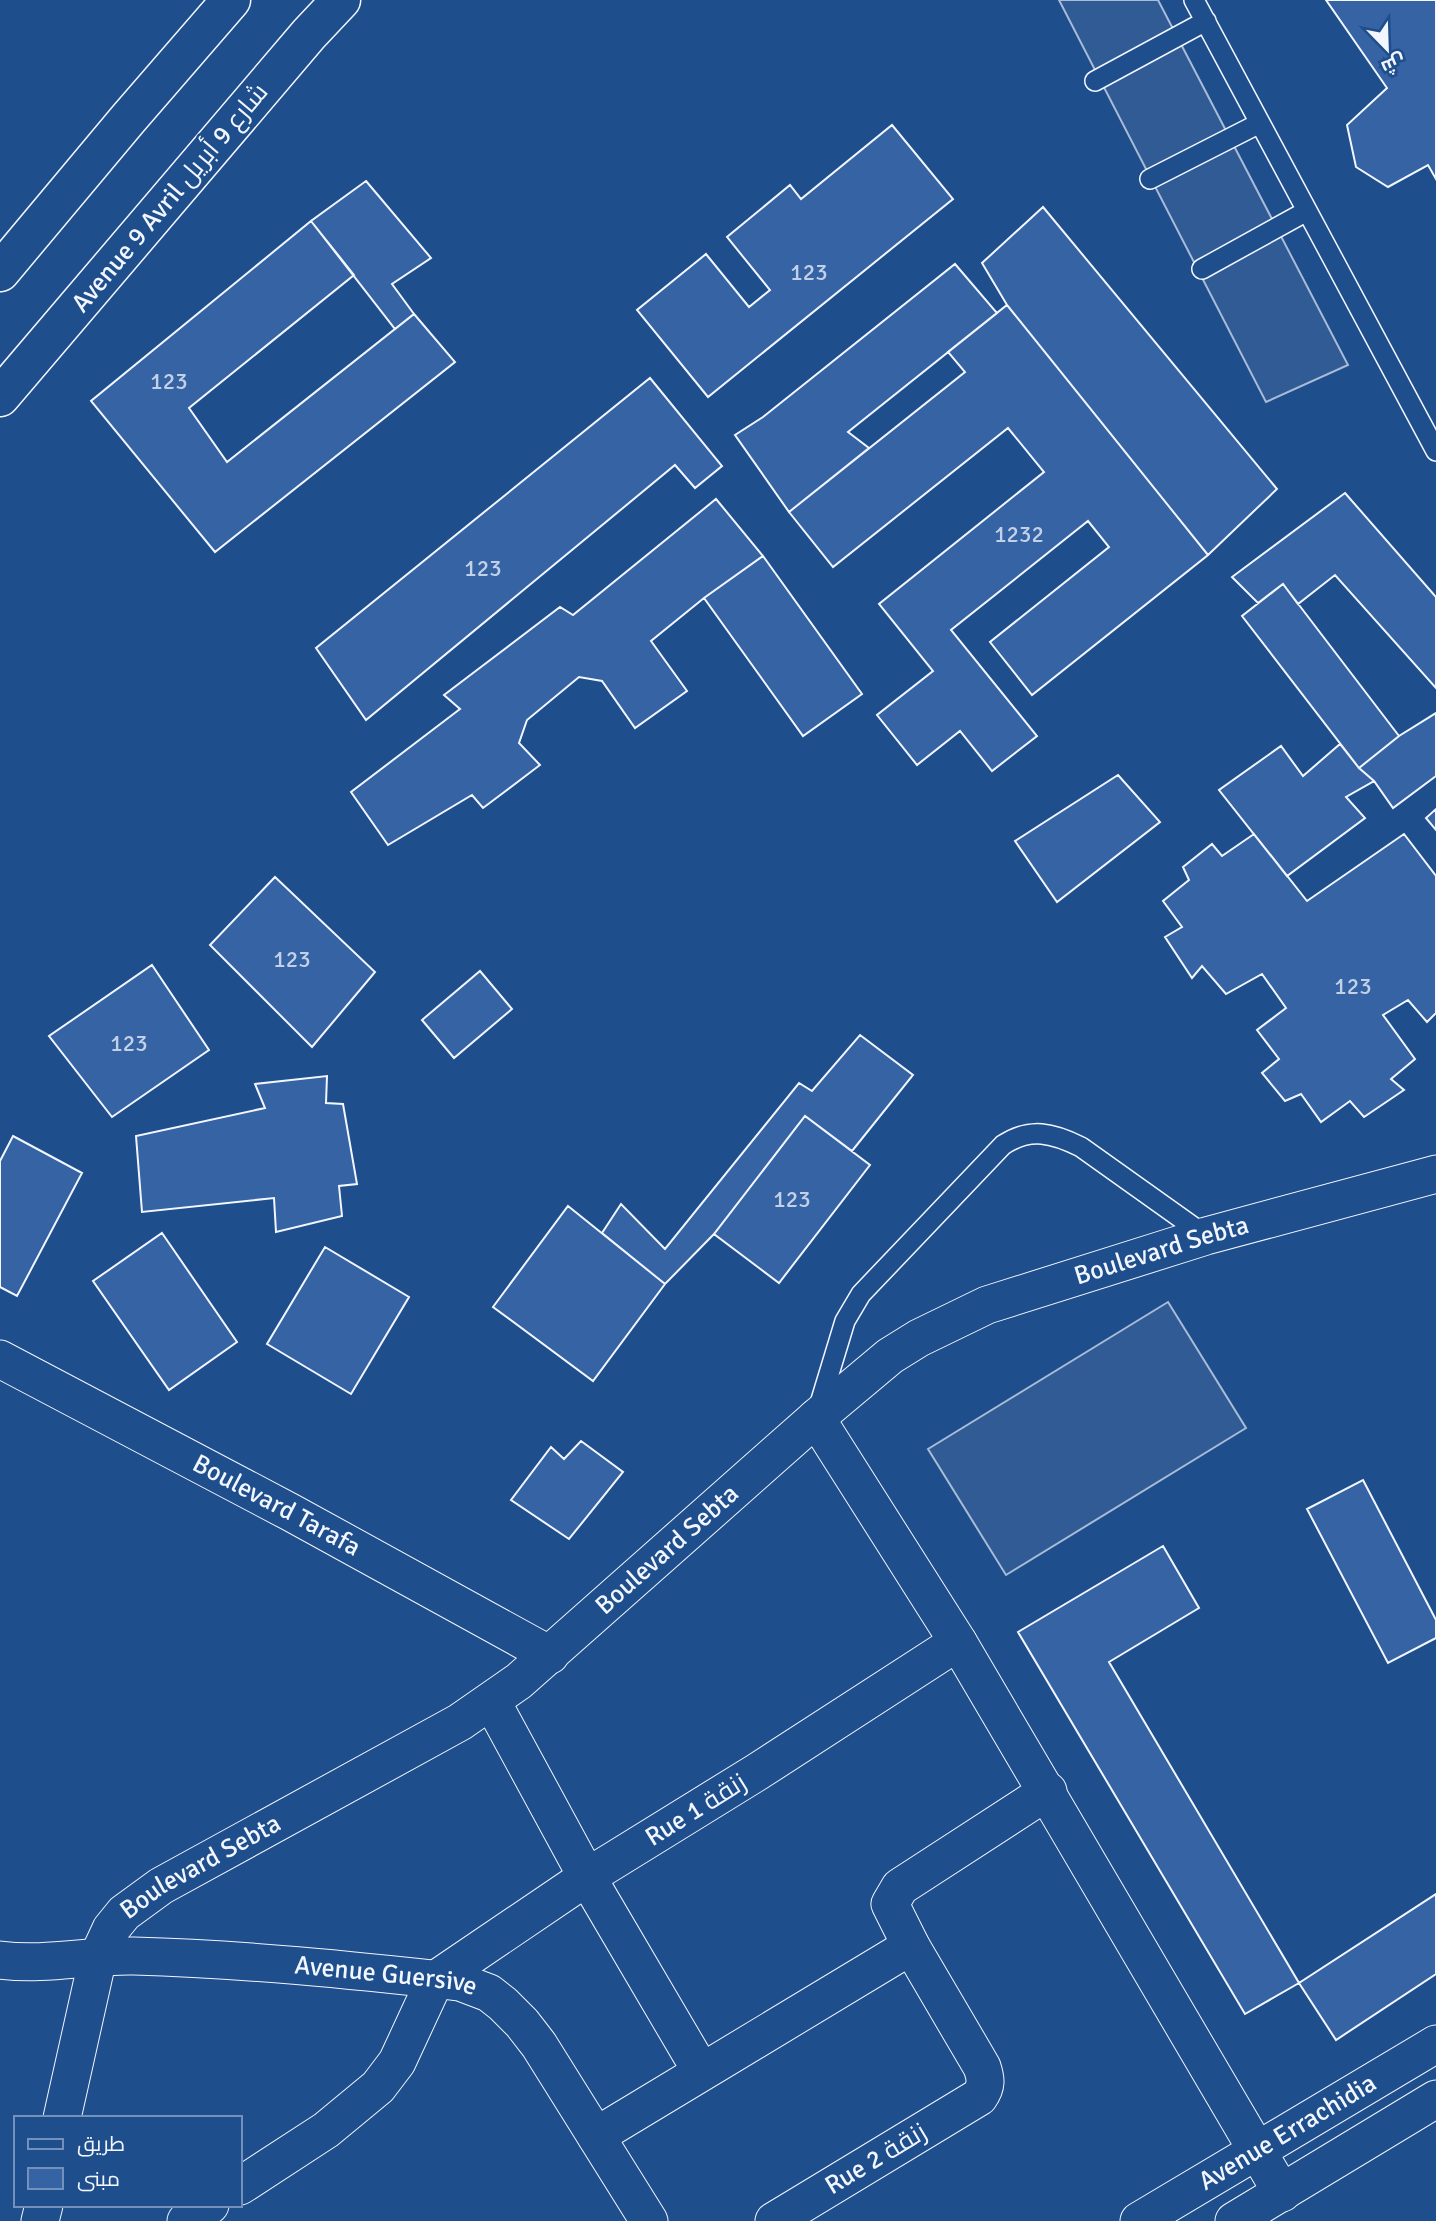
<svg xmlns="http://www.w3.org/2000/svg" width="1436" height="2221" font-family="Signika,Cairo,sans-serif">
<rect width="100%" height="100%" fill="#1f4e8c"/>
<path fill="#305b95" stroke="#a8bbd7" stroke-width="2" d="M1059,0H1158L1348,365L1266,402Z
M1168,1302L1246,1428L1006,1575L928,1449Z"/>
<path fill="#3563a3" stroke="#f2f6ff" stroke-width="2" d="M1326,0H1436V179L1428,165L1388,187L1356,167L1347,125L1387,88Z
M892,125L953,199L708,397L637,310L706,254L749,307L770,290L727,237L790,185L801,199Z
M366,181L431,258L392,284L414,314L395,329L311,221Z
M1043,207L1277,489L1208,555L1007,305L982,263Z
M311,221L354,275L189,408L227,462L414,314L455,362L215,552L91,401Z
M955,264L997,313L848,432L869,448L789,512L735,435L763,417Z
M1007,305L1208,555L1032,695L990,642L1109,547L1088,521L951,630L1037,736L992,771L960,731L917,765L877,715L933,671L879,604L1044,472L1008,428L833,567L789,512L965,372L948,352Z
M650,378L722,466L695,488L675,465L366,720L316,648Z
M1345,493L1436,597V688L1335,575L1298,604L1283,584L1258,603L1232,577Z
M716,499L763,556L704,598L651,641L687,691L635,728L602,681L579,677L527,720L519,743L540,765L483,808L472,795L388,845L351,792L460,709L444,695L560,607L573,615Z
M763,556L862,694L803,736L704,598Z
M1283,584L1399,736L1359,768L1242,616Z
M1436,713V776L1393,808L1374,781L1359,768L1399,736Z
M1340,744L1359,768L1374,781L1346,797L1365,818L1287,876L1219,790L1281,746L1303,776Z
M1118,775L1160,822L1057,902L1015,841Z
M1436,809V830L1426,818Z
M1254,834L1307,901L1404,834L1436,876V1013L1427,1022L1408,1000L1383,1015L1415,1059L1391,1079L1404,1090L1364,1117L1350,1101L1321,1122L1301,1094L1285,1101L1262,1073L1279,1059L1257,1030L1286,1008L1262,974L1226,994L1202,966L1192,978L1165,937L1182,927L1163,901L1189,880L1183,867L1212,844L1222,856Z
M275,877L375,972L312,1047L210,945Z
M152,965L209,1050L112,1117L49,1036Z
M480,971L512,1009L454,1058L422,1020Z
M860,1035L913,1075L852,1151L805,1116L714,1234L665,1284L602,1233L621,1204L665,1249L799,1083L812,1091Z
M327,1076L326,1103L343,1104L357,1184L339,1186L342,1216L276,1232L274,1198L142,1212L136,1136L265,1108L255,1084Z
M805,1116L870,1165L779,1283L714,1234Z
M13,1136L82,1173L17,1296L0,1287V1161Z
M568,1206L665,1284L593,1381L493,1307Z
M162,1233L237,1342L169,1390L93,1281Z
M325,1247L409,1297L351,1394L267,1344Z
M581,1441L623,1472L569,1539L511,1500L551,1447L564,1459Z
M1363,1480L1436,1620V1638L1388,1663L1307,1509Z
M1163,1546L1199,1608L1109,1662L1299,1983L1245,2014L1018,1632Z
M1436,1894V1974L1336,2040L1299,1983Z"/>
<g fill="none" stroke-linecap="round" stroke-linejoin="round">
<g stroke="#f2f6ff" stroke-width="22">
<path id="service" d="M1194,0L1436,451
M1095,81L1206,21
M1150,179L1260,123
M1202,269L1307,211
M818,1410L845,1321L861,1294L1003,1145C1030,1127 1053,1133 1081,1147L1206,1236"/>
</g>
<g stroke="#f2f6ff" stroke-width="39">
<g id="minor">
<path id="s1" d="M0,1359L290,1512L550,1655"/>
<path d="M816,1418L958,1642L1282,2193"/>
<path d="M492,1702L587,1877L701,2071"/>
<path id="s2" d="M0,1960C45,1966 89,1955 134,1956C243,1959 352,1970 460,1982L489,1993L503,2004L522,2023L539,2045L649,2221"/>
<path id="s3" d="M62,2118L98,1957L111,1929L124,1913L161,1886L460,1722L519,1681L816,1418L890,1356L919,1338L987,1305L1206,1236L1436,1174"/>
<path d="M596,2136L911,1946"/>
<path d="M240,2186L326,2130L378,2087L397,2062L435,1980L587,1877L757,1772L958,1642"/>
<path d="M40,2221L44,2205"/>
<path d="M186,2221L210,2205"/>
<path d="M774,2221L979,2097C987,2086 986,2079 982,2067L911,1946L890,1904L900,1887L1048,1791"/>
<path id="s4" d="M1139,2221L1436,2044"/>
<path d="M1234,2221L1436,2099"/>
</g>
</g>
<g stroke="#f2f6ff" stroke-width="41">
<path id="trunk" d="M0,272L128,119L231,0
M0,397L309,34L341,0"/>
</g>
<use href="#service" stroke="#1f4e8c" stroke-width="19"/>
<use href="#minor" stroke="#1f4e8c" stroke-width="37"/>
<use href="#trunk" stroke="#1f4e8c" stroke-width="38"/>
</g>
<g text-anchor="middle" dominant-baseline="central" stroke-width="5" stroke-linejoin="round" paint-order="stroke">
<g font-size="23" fill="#c3d1e8">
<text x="809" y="272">123</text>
<text x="169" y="381">123</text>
<text x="1019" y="534">1232</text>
<text x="483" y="568">123</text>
<text x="292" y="959">123</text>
<text x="1353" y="986">123</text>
<text x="129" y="1043">123</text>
<text x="792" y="1199">123</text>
</g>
<g font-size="26" fill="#f2f6ff" stroke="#1f4e8c">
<text transform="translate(170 198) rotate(-50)">Avenue 9 Avril شارع 9 أبريل</text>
<text stroke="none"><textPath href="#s3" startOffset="1461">Boulevard Sebta</textPath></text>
<text stroke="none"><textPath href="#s1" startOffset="313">Boulevard Tarafa</textPath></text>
<text stroke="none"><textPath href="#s3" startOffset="873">Boulevard Sebta</textPath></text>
<text transform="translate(696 1810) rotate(-32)">Rue 1 زنقة</text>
<text stroke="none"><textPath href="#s3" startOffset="306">Boulevard Sebta</textPath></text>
<text stroke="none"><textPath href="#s2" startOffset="387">Avenue Guersive</textPath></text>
<text stroke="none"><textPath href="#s4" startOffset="173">Avenue Errachidia</textPath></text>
<text transform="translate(876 2159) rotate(-31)">Rue 2 زنقة</text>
</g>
</g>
<rect x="14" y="2116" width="228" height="91" fill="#1f4e8c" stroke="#7391ba" stroke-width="2"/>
<rect x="28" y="2139" width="35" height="10" fill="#1f4e8c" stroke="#7391ba" stroke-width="2"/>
<text x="77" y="2151" font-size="21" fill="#f2f6ff">طريق</text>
<rect x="28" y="2168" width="35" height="21" fill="#3563a3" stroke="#7391ba" stroke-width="2"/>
<text x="77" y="2186" font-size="21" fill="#f2f6ff">مبنى</text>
<g transform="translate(1387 49) rotate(157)" stroke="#1f4e8c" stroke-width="5" paint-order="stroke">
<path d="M0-5L12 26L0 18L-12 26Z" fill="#f2f6ff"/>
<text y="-10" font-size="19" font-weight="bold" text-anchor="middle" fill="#f2f6ff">ش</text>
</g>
</svg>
